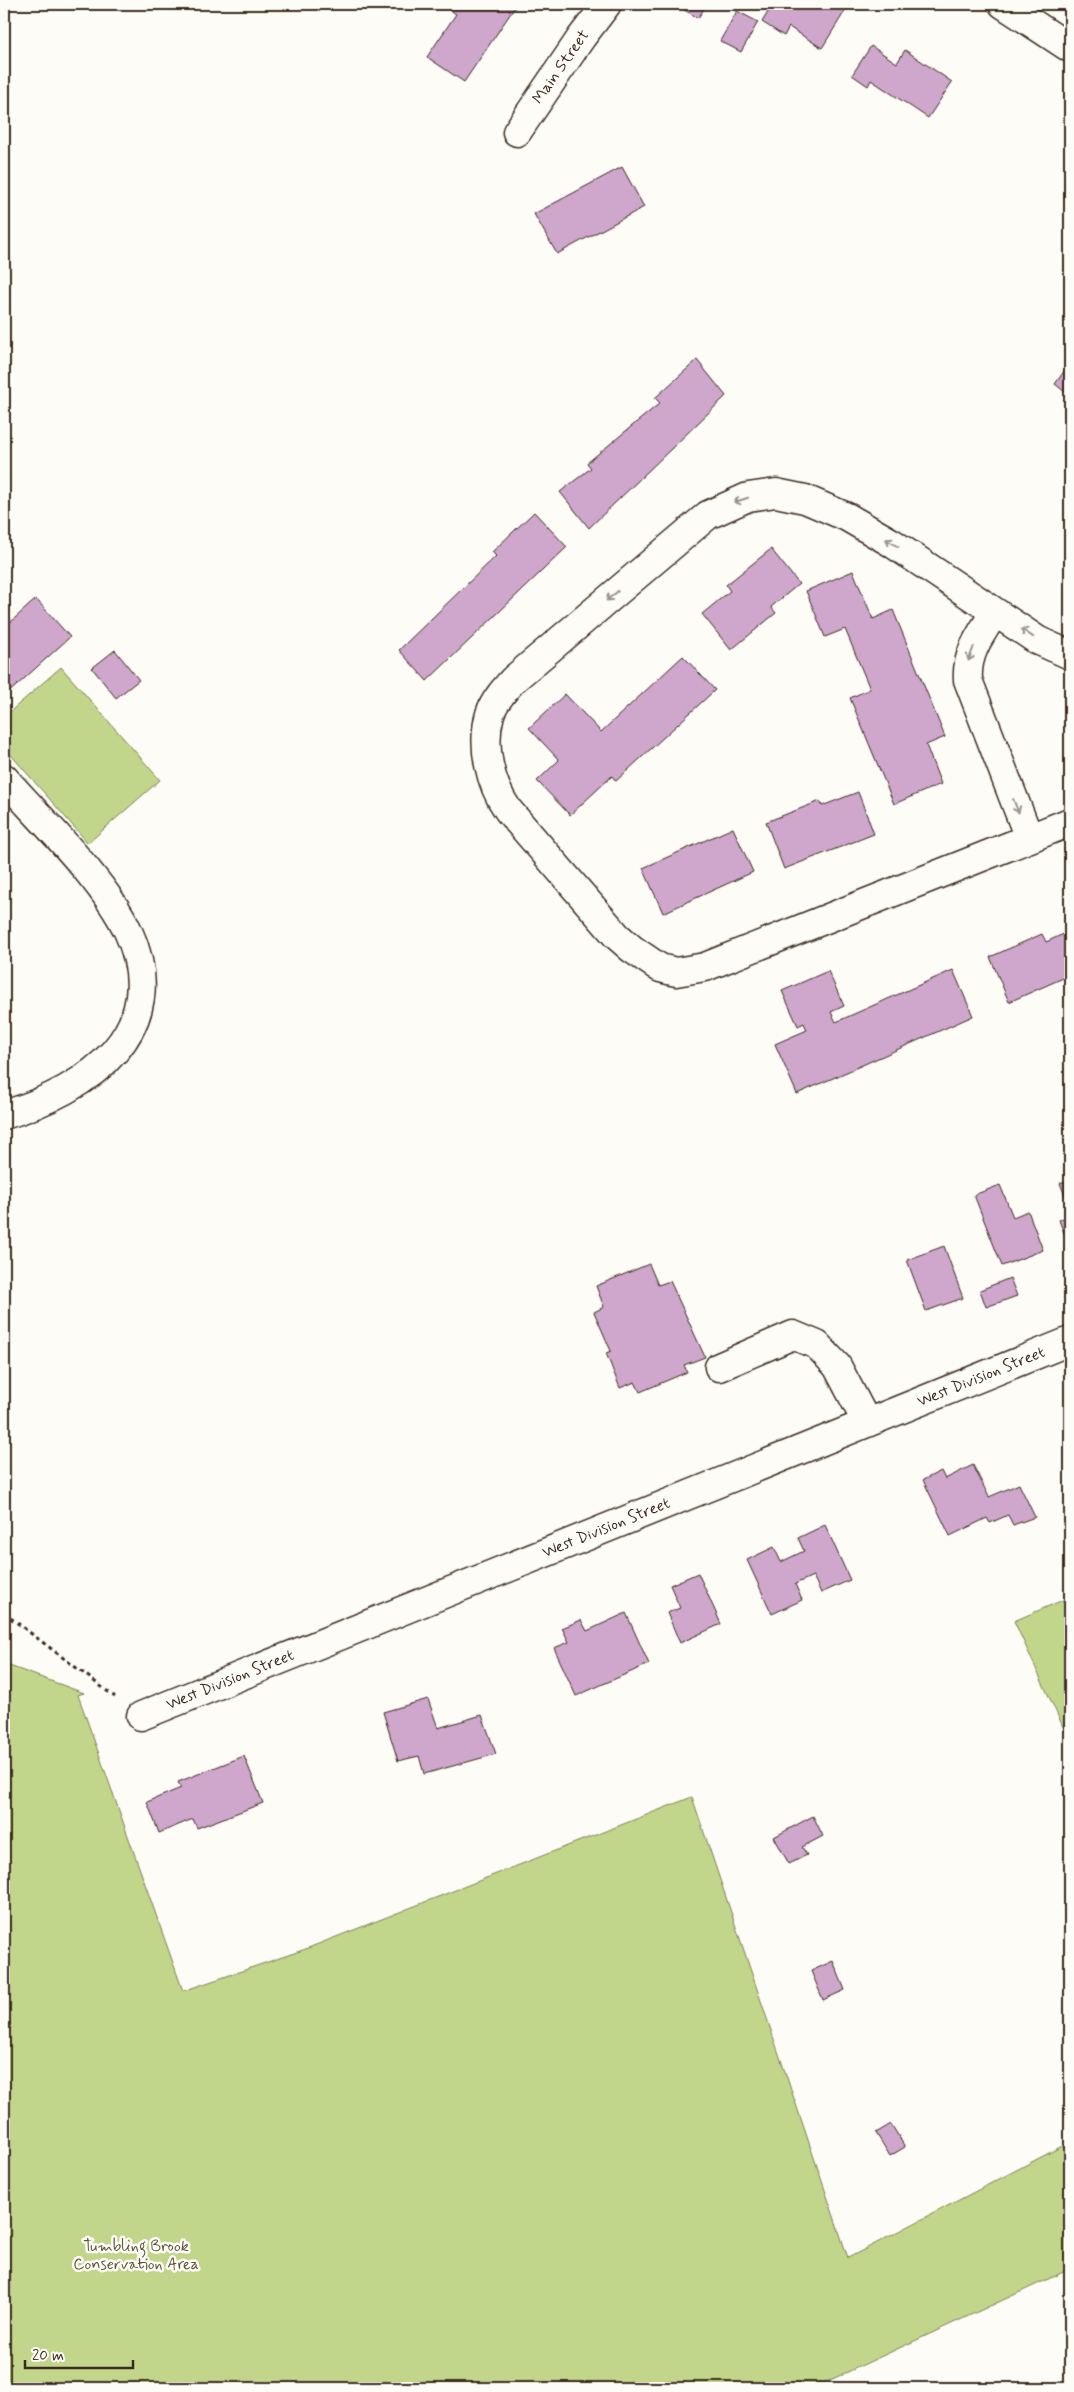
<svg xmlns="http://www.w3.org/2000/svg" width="1074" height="2392" font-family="Mynerve,sans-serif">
<rect width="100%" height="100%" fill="#fdfcf7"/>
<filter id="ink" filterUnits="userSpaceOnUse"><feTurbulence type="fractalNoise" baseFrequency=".02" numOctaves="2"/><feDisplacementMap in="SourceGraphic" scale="10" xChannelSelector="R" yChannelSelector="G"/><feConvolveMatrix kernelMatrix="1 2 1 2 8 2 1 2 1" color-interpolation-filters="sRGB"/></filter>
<g filter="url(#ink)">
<path fill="#c1d68b" stroke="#7e8054" d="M61,667L160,780L88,843L4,747V717Z
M1070,1597V1742L1014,1621Z
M4,1664L84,1693L78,1695L183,1991L303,1950L692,1797L848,2258L1070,2142V2269L813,2388H4Z"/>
<path fill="#cfa6cc" stroke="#3b2a1e" d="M445,4H517L464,82L427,57L456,14L444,6Z
M674,4H707L698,18Z
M773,4H833L845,11L822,48L789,27L784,36L762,22Z
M737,11L758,22L741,52L720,41Z
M871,46L897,63L905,50L952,82L928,118L871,80L868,86L852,75Z
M622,167L644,207L557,254L534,214Z
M697,360L726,396L589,528L560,492L591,468L587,463L660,403L655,398Z
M1070,363V396L1055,384Z
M534,512L567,547L427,681L399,650L496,556L492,552Z
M771,549L799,584L771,607L776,613L731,650L702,614L730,591L726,585Z
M853,571L873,619L893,610L945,737L926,745L941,784L894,804L850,698L870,689L845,629L825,637L806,591Z
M36,599L70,637L4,697V628Z
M115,650L139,680L116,698L92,668Z
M683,656L715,690L616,781L612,776L570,815L537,781L559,760L529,728L565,694L601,732Z
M858,792L874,834L784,869L766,822L820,801L822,806Z
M733,828L753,872L663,913L643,868Z
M1070,931V975L1009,1002L990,957L1042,934L1046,942Z
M953,970L973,1016L797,1094L775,1044L807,1030L804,1023L798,1026L782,991L828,971L844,1006L831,1012L836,1022Z
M1070,1180V1200L1067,1201L1060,1183Z
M1000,1185L1013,1217L1028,1211L1043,1250L1002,1266L974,1195Z
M1070,1215V1249L1059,1220Z
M944,1246L963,1298L926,1311L907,1260Z
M649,1264L658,1285L670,1281L705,1357L684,1365L687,1372L640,1392L635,1382L620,1388L606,1353L611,1351L594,1312L604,1307L596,1286Z
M1010,1278L1017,1296L986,1307L980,1290Z
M973,1465L989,1497L1019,1484L1035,1517L1013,1525L1008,1515L990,1523L987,1518L950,1536L923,1480L941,1471L945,1479Z
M825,1525L850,1580L821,1593L813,1576L795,1584L802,1600L772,1614L747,1560L774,1547L781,1562L804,1551L798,1538Z
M698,1573L721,1624L680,1643L667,1613L680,1608L670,1585Z
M626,1613L649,1664L576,1696L554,1648L569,1642L562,1628L581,1620L587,1631Z
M428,1699L438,1728L482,1715L496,1754L424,1774L419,1756L398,1761L383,1712Z
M244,1756L263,1803L197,1828L193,1819L159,1833L147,1802L181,1788L178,1782Z
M813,1816L823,1836L802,1847L807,1855L789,1864L774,1837Z
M833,1961L845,1990L823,2000L811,1971Z
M891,2124L905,2147L890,2156L876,2133Z"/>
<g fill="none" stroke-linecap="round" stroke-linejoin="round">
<g stroke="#3b2a1e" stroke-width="31">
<path id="minor" d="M517,132L581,38L607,4
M995,612C981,634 966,653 968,680L1029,838
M1070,655L1037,640L892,543L847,517L805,499L776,493L748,497L708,515L514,679C505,689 494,701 490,714C481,746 490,784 508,810L617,936L632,949L660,968L676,972L705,967L1070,822
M4,778C42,821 104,880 128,931C174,1031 88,1090 4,1115
M719,1367L793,1335L817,1345L837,1366L867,1423
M141,1716L1070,1341"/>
</g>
<g stroke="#3b2a1e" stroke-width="31">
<path id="major" d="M1003,4L1070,48"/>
</g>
<path stroke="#3b2a1e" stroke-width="3" stroke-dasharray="4 4" stroke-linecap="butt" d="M4,1613L115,1697"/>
<use href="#minor" stroke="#fdfcf7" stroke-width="28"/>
<use href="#major" stroke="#fdfcf7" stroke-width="28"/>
</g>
<defs><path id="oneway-shaft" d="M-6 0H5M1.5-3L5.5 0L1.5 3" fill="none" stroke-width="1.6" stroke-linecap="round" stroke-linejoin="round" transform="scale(1.25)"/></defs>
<g stroke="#9c938a">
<use href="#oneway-shaft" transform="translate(741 500) rotate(162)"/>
<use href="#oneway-shaft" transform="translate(892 543) rotate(-148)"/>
<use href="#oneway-shaft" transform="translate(612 596) rotate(140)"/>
<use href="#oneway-shaft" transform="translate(1027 633) rotate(-146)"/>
<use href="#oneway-shaft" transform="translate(971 654) rotate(111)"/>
<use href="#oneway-shaft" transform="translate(1016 806) rotate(68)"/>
</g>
</g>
<g text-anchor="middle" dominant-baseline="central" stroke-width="5" stroke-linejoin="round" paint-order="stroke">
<g font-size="16" fill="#3b2a1e" stroke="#fdfcf7">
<text transform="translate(561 67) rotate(-55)">Main Street</text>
<text transform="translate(981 1377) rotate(-22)">West Division Street</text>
<text transform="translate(606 1528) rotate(-22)">West Division Street</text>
<text transform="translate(230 1680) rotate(-22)">West Division Street</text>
</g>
<g font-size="16" fill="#5c5539" stroke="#fdfcf7">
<text x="136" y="2246">Tumbling Brook<tspan x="136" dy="18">Conservation Area</tspan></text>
</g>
</g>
<rect width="1074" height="2392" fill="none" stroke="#fdfcf7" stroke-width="20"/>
<rect x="10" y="10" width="1054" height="2372" fill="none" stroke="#3b2a1e" stroke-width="2" filter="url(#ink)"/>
<path d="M25 2360v8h108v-8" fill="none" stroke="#3b2a1e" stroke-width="2.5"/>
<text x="32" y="2360" font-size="15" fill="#3b2a1e" stroke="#fdfcf7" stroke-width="4" paint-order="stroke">20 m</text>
</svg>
